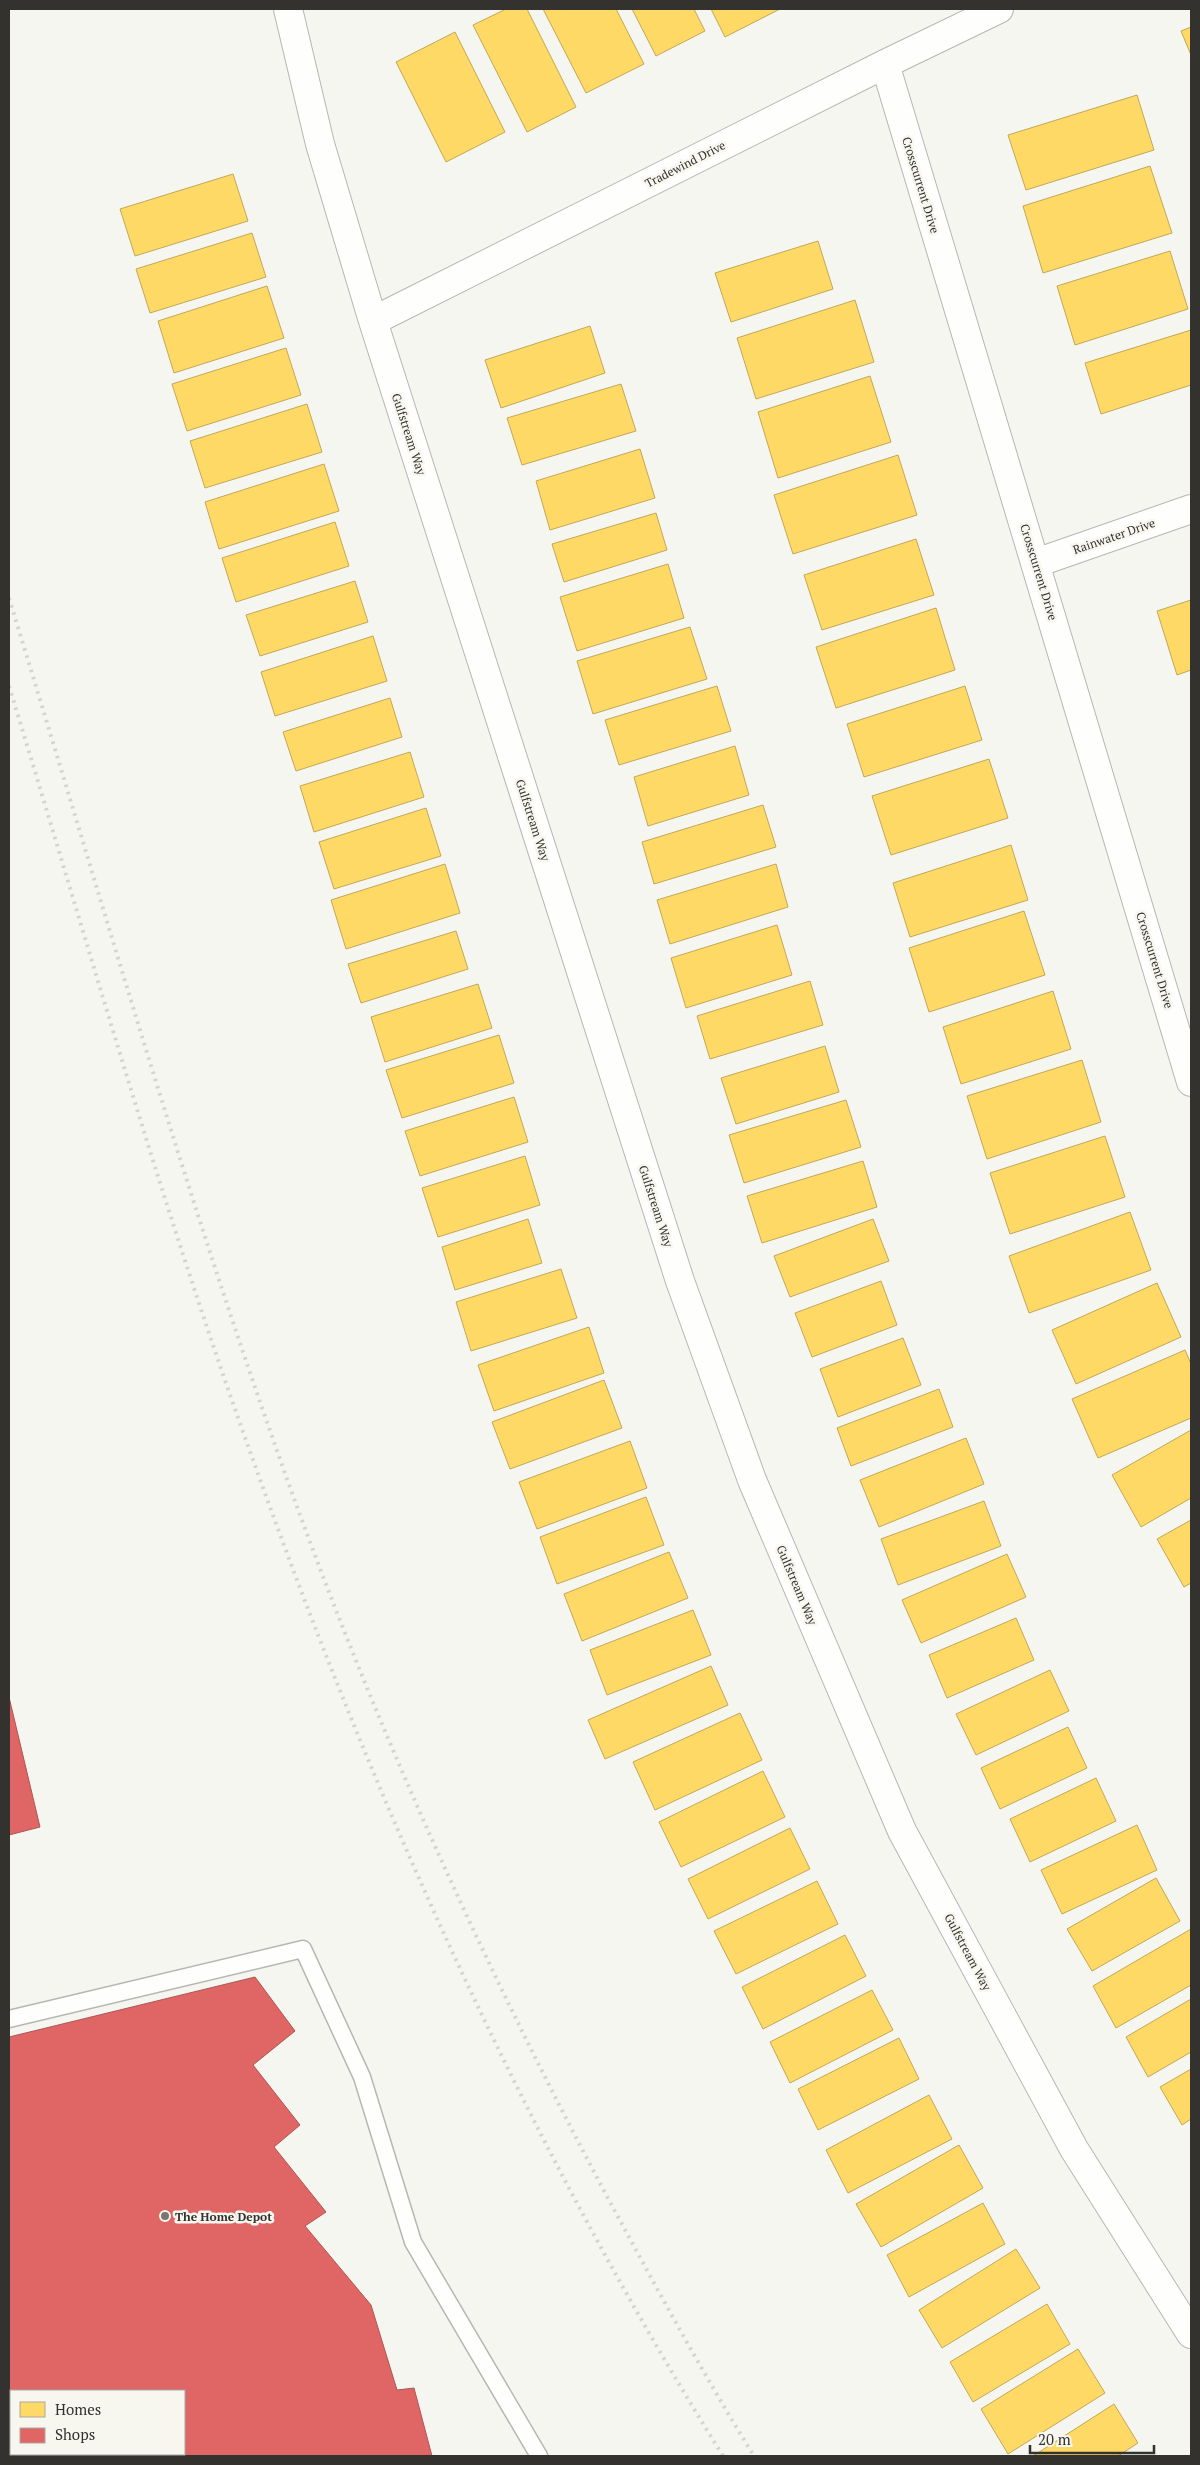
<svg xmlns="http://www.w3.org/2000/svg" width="1200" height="2465" font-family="'PT Serif',serif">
<rect width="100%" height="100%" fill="#f6f6f1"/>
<path fill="#ffd966" stroke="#c2a756" d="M506,9H527L576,107L527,132L473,25Z
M543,9H616L644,64L586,93Z
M632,9H694L705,31L656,56Z
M711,9H780L725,37Z
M1191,27V55L1181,31Z
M455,32L505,132L446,162L396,62Z
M1137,95L1154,150L1026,190L1008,135Z
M1150,166L1172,233L1043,273L1023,206Z
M233,174L248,221L135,256L120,209Z
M252,233L266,277L150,313L136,269Z
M818,241L833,289L731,322L715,273Z
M1170,251L1188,309L1075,345L1057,286Z
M267,286L284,338L174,373L158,321Z
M855,300L874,362L756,399L737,338Z
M590,326L605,373L501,408L485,360Z
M1191,330V385L1101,414L1085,363Z
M286,348L301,395L187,431L172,384Z
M870,376L891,442L778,478L758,412Z
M621,384L636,431L522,465L507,418Z
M307,404L322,452L205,488L190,441Z
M640,449L655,498L550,530L536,481Z
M898,455L917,515L793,554L774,495Z
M324,464L339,511L219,549L205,502Z
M656,513L667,550L564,582L552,544Z
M335,522L349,566L236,602L222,558Z
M916,539L934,595L822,630L804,575Z
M668,564L684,618L577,651L560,597Z
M355,581L368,622L260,656L246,615Z
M1191,600V670L1177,675L1157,611Z
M936,608L955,670L836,708L816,647Z
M690,627L707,679L593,714L577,661Z
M373,636L387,681L275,716L261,672Z
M717,686L731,731L619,765L605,720Z
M965,686L982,740L864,777L847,724Z
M390,698L402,737L296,771L283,732Z
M735,746L749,795L648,826L634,777Z
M410,752L424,797L314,832L300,786Z
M989,759L1008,818L891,855L872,796Z
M763,805L776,847L654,884L642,842Z
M426,808L441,856L334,889L319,842Z
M1011,845L1028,900L910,937L893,883Z
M445,864L460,913L346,949L331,900Z
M776,864L788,907L670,944L657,900Z
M1024,911L1045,975L929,1012L909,948Z
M777,925L792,975L686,1008L671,958Z
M456,931L468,969L361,1003L348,964Z
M810,981L823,1025L710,1059L697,1016Z
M478,984L492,1028L385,1062L371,1017Z
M1053,991L1071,1049L961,1084L943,1027Z
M499,1035L514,1083L402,1118L386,1070Z
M825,1046L839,1092L736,1124L721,1078Z
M1082,1060L1101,1122L987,1159L967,1096Z
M514,1097L528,1142L420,1176L405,1131Z
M846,1100L861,1147L744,1183L729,1135Z
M1105,1136L1125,1197L1010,1234L990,1173Z
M525,1156L540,1205L438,1237L422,1188Z
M863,1161L877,1207L762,1243L747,1196Z
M1130,1212L1151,1270L1029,1313L1009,1256Z
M528,1219L542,1263L455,1290L442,1247Z
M873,1219L889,1261L790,1297L774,1256Z
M561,1269L577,1318L471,1351L456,1302Z
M881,1281L897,1325L812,1357L795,1313Z
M1157,1283L1181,1337L1076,1384L1052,1330Z
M589,1327L604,1373L494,1411L478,1365Z
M903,1338L921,1385L838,1417L820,1369Z
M1185,1350L1191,1364V1418L1098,1458L1072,1399Z
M604,1380L622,1428L510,1469L492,1422Z
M939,1389L953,1427L851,1466L837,1428Z
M1191,1430V1498L1141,1527L1112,1475Z
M966,1438L984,1484L879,1527L860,1480Z
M630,1441L647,1488L537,1529L519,1482Z
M646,1497L664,1545L557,1584L540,1537Z
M984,1501L1001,1546L898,1585L881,1539Z
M1191,1520V1583L1184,1587L1157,1539Z
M669,1552L688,1598L582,1641L564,1594Z
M1007,1554L1026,1597L921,1643L902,1600Z
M693,1610L711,1655L607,1695L590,1650Z
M1016,1618L1034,1660L947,1698L929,1655Z
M711,1666L728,1705L605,1759L588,1720Z
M1050,1670L1069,1711L976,1755L956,1714Z
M740,1713L762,1760L655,1810L633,1762Z
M1068,1727L1087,1768L1000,1809L981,1768Z
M763,1771L785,1817L681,1867L659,1822Z
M1096,1778L1116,1821L1030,1862L1010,1819Z
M1137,1825L1157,1870L1062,1914L1041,1870Z
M790,1828L810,1869L708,1919L688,1879Z
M1156,1878L1180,1921L1092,1971L1067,1929Z
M817,1881L838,1924L736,1974L714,1931Z
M1191,1929V1985L1116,2028L1093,1986Z
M845,1935L866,1976L763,2029L742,1987Z
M872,1990L893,2030L790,2083L770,2042Z
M1191,1999V2052L1148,2077L1126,2037Z
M899,2038L919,2079L818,2130L798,2089Z
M1191,2069V2119L1182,2125L1160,2087Z
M929,2095L952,2139L848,2193L826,2150Z
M959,2145L983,2188L881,2247L856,2204Z
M983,2203L1005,2244L909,2297L887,2255Z
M1016,2249L1040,2288L942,2348L919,2310Z
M1047,2304L1070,2344L973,2402L950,2362Z
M1078,2349L1105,2393L1008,2454L981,2409Z
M1114,2404L1138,2443L1118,2456H1033Z"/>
<path fill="#e06666" stroke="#ac5656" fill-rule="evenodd" d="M9,1697L40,1827L9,1835Z
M255,1977L295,2031L253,2065L300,2125L274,2147L326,2212L305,2226L371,2305L397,2390L414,2388L432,2456H9V2037ZM11,2391H184V2454H11Z"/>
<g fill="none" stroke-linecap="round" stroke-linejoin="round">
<g stroke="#b7b6b3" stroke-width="19">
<path id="service" d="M9,2019L303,1949L362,2077L413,2242L539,2456"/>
</g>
<g stroke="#b7b6b3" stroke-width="30">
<path id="minor" d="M288,9L320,144L373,321L680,1281L752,1480L902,1831L1074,2149L1191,2334
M885,64L1191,1082
M373,321L885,64L999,9
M1036,563L1191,509"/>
</g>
<use href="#service" stroke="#fefefd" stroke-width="16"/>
<use href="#minor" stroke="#fefefd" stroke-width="28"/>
<path stroke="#d4d4d2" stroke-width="4" stroke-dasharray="2.5 5" stroke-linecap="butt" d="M9,598C96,881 177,1166 275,1445C366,1706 480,1959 610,2202C656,2287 703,2374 754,2456
M9,686C88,944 161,1204 252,1457C375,1804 528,2144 723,2456"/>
</g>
<circle fill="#777773" stroke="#f8f7ef" stroke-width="2" cx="165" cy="2216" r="5"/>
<g text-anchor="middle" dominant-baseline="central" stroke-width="5" stroke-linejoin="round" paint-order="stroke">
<g font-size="12" fill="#33322f" stroke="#f8f7ef">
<text transform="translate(685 164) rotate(-27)">Tradewind Drive</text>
<text transform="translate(921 185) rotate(73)">Crosscurrent Drive</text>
<text transform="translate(409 434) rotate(72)">Gulfstream Way</text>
<text transform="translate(1114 536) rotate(-19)">Rainwater Drive</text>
<text transform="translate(1039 572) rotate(73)">Crosscurrent Drive</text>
<text transform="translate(533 820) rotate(72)">Gulfstream Way</text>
<text transform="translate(1155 960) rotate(73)">Crosscurrent Drive</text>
<text transform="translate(656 1206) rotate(72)">Gulfstream Way</text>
<text transform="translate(797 1585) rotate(67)">Gulfstream Way</text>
<text transform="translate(968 1952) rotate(62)">Gulfstream Way</text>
</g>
<g font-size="12" font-weight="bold" fill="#33322f" stroke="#f8f7ef" text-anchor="start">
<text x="175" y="2216">The Home Depot</text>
</g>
</g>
<rect width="1200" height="2465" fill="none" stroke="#33322f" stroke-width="20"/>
<rect x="10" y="2390" width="175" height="65" fill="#f8f7ef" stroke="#a9a8a2"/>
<rect x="20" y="2402" width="25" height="15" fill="#ffd966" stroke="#a9a8a2"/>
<text x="55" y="2415" font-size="15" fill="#33322f">Homes</text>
<rect x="20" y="2428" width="25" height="15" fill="#e06666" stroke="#a9a8a2"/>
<text x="55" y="2440" font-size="15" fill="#33322f">Shops</text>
<path d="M1030 2445v8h124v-8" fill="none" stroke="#33322f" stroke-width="2.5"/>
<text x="1038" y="2445" font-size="15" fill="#33322f" stroke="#f8f7ef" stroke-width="4" paint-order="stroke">20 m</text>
</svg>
